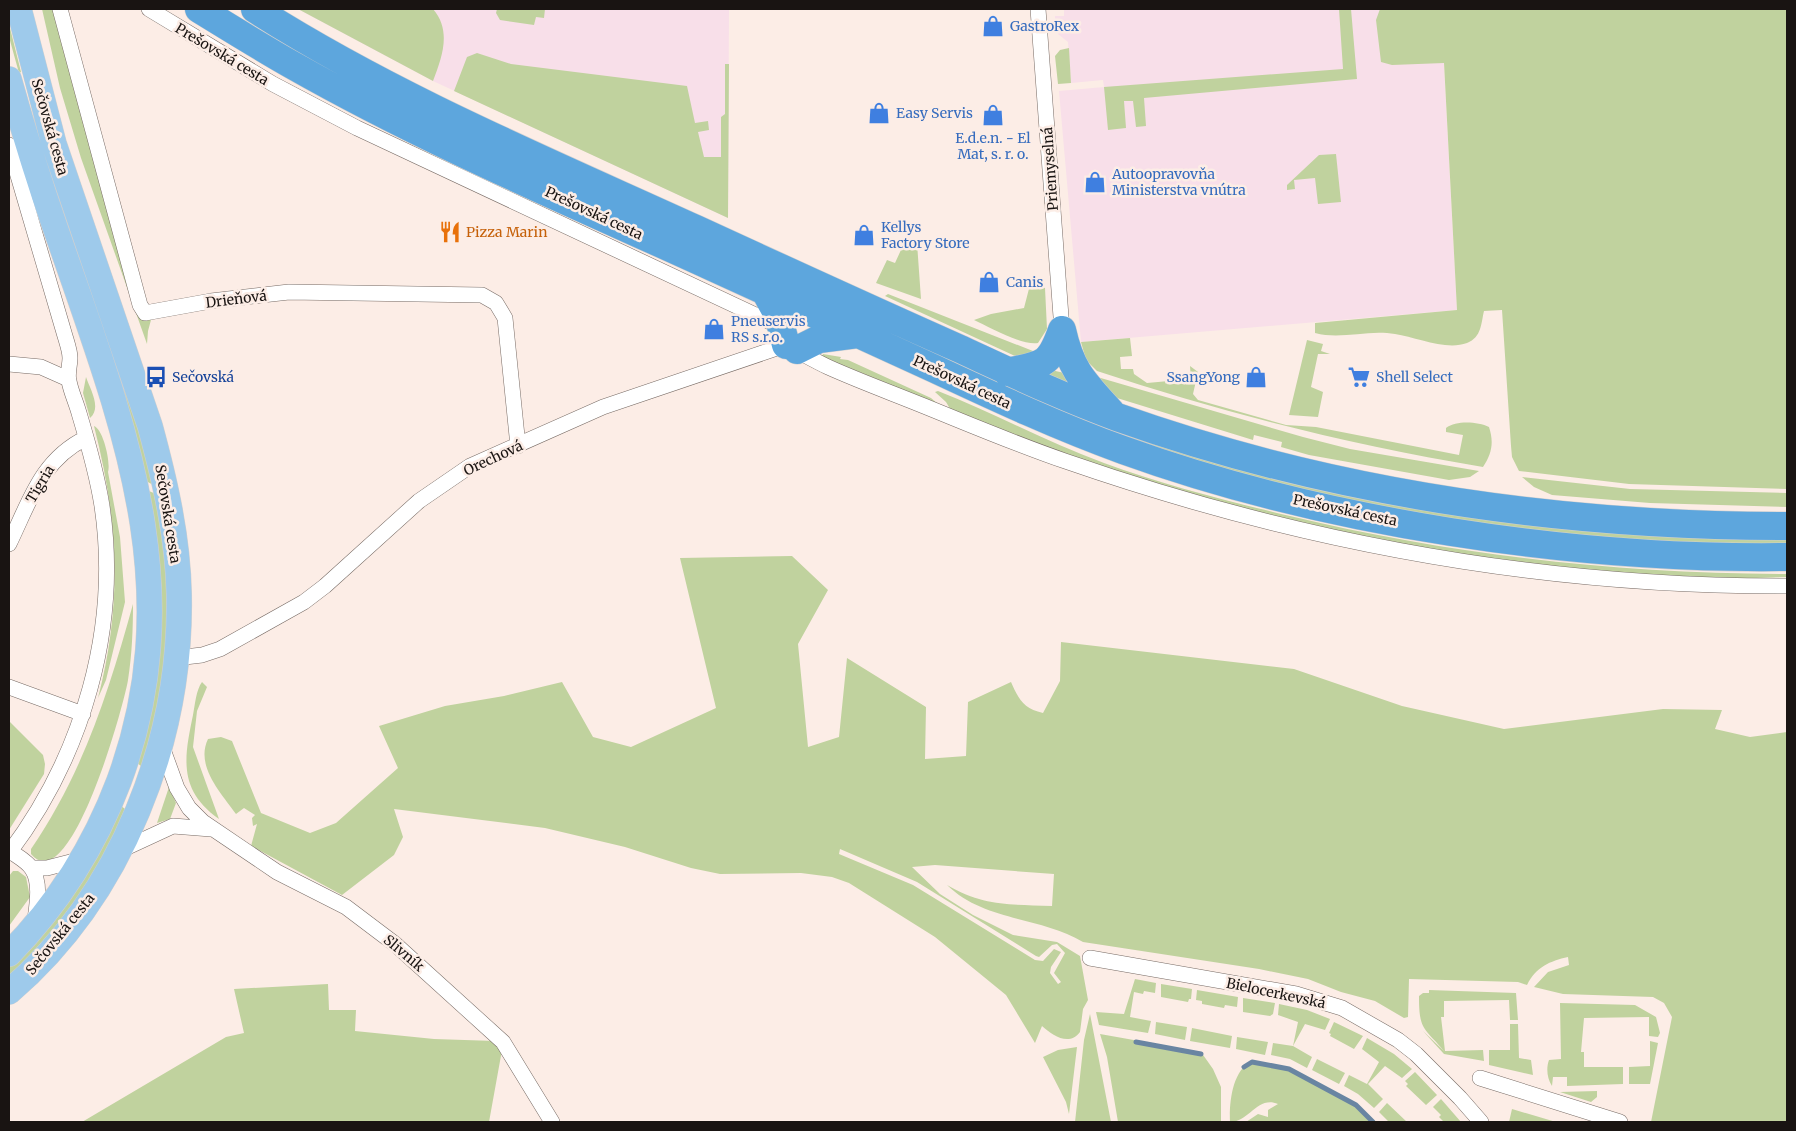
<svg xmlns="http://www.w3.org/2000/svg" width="1796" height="1131" font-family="Merriweather,serif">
<rect width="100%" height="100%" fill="#fcede6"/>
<path fill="#f8dfe9" d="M298,9H729L728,218L433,81Z
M1064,9H1441L1457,310L1081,342L1059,91L1104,87L1103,80L1071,83L1068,42L1058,34L1055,26V16H1064Z"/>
<path fill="#c0d29e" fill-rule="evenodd" d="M42,9H56L148,319L151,320L148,331L147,344L81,158L60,88Z
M298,9H433C452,31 442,57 433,81Z
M497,9H545L544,18L536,17L534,25L500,20L496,13Z
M1339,9H1351L1357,79L1144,98L1146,126L1136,127L1133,101H1124L1126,128L1108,130L1104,87L1343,69Z
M1380,9H1787V489L1629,484L1519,471L1512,457L1511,446L1502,310L1484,311C1481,323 1482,337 1467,343C1446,351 1416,337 1395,334C1368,329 1342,340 1315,333V323L1457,310L1444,63L1392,65L1381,62L1376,20Z
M9,24L21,72L19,73L9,37Z
M1069,48L1071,83L1058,84L1055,56L1060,50Z
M477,53L511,64L687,86L695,123L708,121L709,130L698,132L704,157H721V117L725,114V64H729L728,218L454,91L467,57Z
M1336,154L1341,202L1318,204L1315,178L1294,180L1295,189L1287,190V185L1319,155Z
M906,239L917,243L921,299L876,283L887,260L895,263Z
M1031,281L1045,288L1047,329L1038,343C1023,346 989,327 974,320L991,314L1024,308Z
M888,294L1038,353L1019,357L1015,356L885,296Z
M108,334L128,390L155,486L146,481L105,335Z
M1130,338L1132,356L1120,357L1121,369H1133L1134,374L1147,383L1191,379L1190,366L1198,372L1193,394L1198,400L1286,425L1316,427L1459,455L1463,435L1446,432V428C1457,420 1478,422 1489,427C1494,442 1492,454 1483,467C1351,445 1223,413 1097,371L1086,360L1081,342Z
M1307,340L1323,344L1321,351L1330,354H1318L1311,387L1323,392L1318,417L1289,415Z
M823,354L841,357L840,359L848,360L931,398L938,404L822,357Z
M1051,370L1069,374L1085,394L1043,376Z
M1087,374L1303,437L1350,449L1479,471L1470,477L1449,480L1309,455L1281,447L1282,442L1254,435L1253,440L1117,398Z
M86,377C90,389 102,408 90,418L83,393Z
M938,391C994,413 1047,442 1104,463C1164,485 1227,501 1290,516C1453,555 1619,574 1787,574V577L1724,579L1603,572L1494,561L1312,528L1124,475L952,412L946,402L935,392Z
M1099,425L1194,454L1787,538V545C1743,544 1699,544 1655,541C1527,533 1400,514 1275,482C1216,467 1156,451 1099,427Z
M94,426C103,429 111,462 108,472L120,537L125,602L106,680L98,698C123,602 118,520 94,426Z
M1522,477L1630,489L1787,493V507L1650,503L1552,495L1534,487Z
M149,491L156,494C160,520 165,545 167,570C173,635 163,705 141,766L137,763C144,723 154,683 160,643C166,593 157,540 149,491Z
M792,556L828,590L798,644L808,747L839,737L847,658L926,707L925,759L966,756L968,702L1011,682C1019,700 1024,709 1043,713L1060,681L1061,642L1294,669L1402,706L1504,729L1663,709L1722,710L1715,729L1750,737L1787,732V1122H1651L1672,1017L1664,1003L1653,997L1563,994L1534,987L1548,972L1569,965L1568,957C1550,961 1536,967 1527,985L1518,982L1409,979L1408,1017L1404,1018L1375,1001L1341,992L1308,979L1259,969L1083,942C1040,916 985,922 947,885C985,907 1010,904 1052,906L1054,874L935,865L912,867L940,894L973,915L1013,935L1057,942L1080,956L1088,1000L1083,1009L1080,1032C1069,1047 1052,1035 1042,1026L1035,1043L1006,995L935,937L849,883L832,877L801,873L720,874L691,868L625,847L545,828L394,809L403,837L394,855L342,895L251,846L257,824L253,826L252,818L255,815L244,808L236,814C221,793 195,766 208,739L221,737L232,741L261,813L310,833L336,823L398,768L379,726L445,706L504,696L562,682L593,737L631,747L716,708L680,558ZM840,849L917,882L1036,956L1039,957L1052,945L1057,944L1065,953L1054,973L1061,982L1058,984L1050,973L1051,967L1061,952L1054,949L1043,961L1035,960L913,885L839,854Z
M133,604C133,629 132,655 128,680C124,705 70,901 31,854V849C83,773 109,691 133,604Z
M202,682L207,687L197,711L193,747L219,819C178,790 184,758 193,715C195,705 196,690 202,682Z
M9,721L43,755L45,764L44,774L9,830Z
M169,787L176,803L170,819L157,823Z
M120,805L125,809C118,825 112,843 103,858C78,902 45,942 9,976V967L21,955Z
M13,871H18L26,877L30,897L9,926V876Z
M1135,979L1156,983L1155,993L1144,991L1143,994L1134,992L1130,1017L1151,1021L1148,1033L1099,1025L1096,1012L1124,1014Z
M328,984L329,1010H356L355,1031L434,1039L495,1041L502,1050L489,1122H82L226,1037L244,1033L234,989Z
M1161,984L1192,989L1191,999H1189L1188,1002L1161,997Z
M1197,990L1238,997L1237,1007L1225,1005L1224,1008L1202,1004V1001L1196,1000Z
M1429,990L1516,993L1518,1020H1510L1509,1000L1444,1001V1017H1441L1445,1051L1483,1050L1484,1061L1444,1054L1423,1031L1444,1051C1424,1027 1419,1031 1419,996L1423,993H1429Z
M1243,998L1275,1003L1273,1014L1270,1016L1243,1012Z
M1560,1003L1635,1005L1656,1017L1660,1033L1658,1037L1649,1036V1017L1584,1018L1581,1052H1584V1067H1623V1084L1567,1086V1077H1553L1552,1086C1547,1078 1546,1068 1549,1060L1561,1059Z
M1279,1004L1307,1010L1330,1019L1325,1030L1305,1024L1293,1046L1312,1057L1307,1068L1290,1059L1271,1055L1273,1043L1293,1046L1298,1022L1278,1015Z
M1090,1014L1111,1122H1075L1084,1040Z
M1156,1022L1187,1027L1185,1040L1155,1034Z
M1334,1022L1363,1036L1354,1049L1330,1036L1331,1034L1329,1033Z
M1510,1024H1518L1519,1058L1531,1060L1533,1075L1489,1065V1050H1510Z
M1192,1028L1232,1036L1230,1048L1190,1041Z
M1100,1034L1201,1052L1213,1069L1221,1087V1122H1118L1107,1057Z
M1237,1037L1268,1042L1265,1055L1236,1049Z
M1367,1038L1394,1054L1412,1069L1402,1078L1385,1066L1368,1084L1383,1099L1374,1108L1358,1094L1344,1086L1349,1075L1367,1084L1379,1062L1362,1049Z
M1650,1041L1658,1043L1650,1084H1629V1067L1650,1066Z
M1077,1047L1069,1114L1066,1102L1043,1057L1058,1050Z
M1317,1059L1345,1073L1339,1084L1312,1070Z
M1252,1061L1289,1068L1356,1103L1376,1122H1246L1258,1114L1268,1117V1110L1278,1104C1258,1095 1249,1122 1230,1122C1229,1104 1232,1070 1252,1061Z
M1415,1072L1437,1095L1426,1105L1406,1086L1408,1084L1405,1081Z
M1597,1091V1097L1591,1102L1560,1092Z
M1441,1099L1461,1122H1444L1439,1117L1441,1115L1433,1107Z
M1387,1103L1407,1122H1389L1379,1112Z
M1512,1109L1556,1122H1509Z"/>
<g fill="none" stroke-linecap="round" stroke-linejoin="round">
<path stroke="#6985a2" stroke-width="5" d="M1136,1042L1201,1054
M1244,1067L1252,1062L1289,1069L1356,1105L1373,1122"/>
<g stroke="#776b65" stroke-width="16">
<path id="street" d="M60,9L140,305L145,313L211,301L289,292L482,295L496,303L505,318L518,446
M149,9L273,84L357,128L781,327
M1038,9L1062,330
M9,145L65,336C67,343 70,351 70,358C70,365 67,374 69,381C71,392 76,402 79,413C88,443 97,474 102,506C120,628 83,755 9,853
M9,364L41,367L68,379
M9,544C30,501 41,460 86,438
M176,658L202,655L220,649L304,602L325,586L419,501L470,466L603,407L786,345C800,352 813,360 828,367C859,381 892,393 924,406C971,425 1018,445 1065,461C1298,542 1540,587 1787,586
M9,687L83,714
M161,744L177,788L189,808L203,822L277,872L346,907L395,944L503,1042L552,1122
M10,851C17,856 28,862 32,869C41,882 37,905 35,920
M119,851L173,826L211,829
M32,868H47L82,859
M1090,958L1296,994L1342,1008L1398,1040L1416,1054L1460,1098L1481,1122
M1480,1078L1620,1122"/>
</g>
<g stroke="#d1d0d0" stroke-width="26">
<path id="primary" d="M9,79C23,129 38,178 55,227C119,414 192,583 119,781C95,845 57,905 9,954
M9,992C122,895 182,740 179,594C178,537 165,481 150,426L54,144L19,9"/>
</g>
<g stroke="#d1d0d0" stroke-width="29">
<path id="highway" d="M199,9C230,28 262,48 294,66C428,142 570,202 710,266C785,300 860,335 935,369C997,398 1059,427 1123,450C1325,523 1574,560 1787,557
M255,9C393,97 547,161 696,229C783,269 870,309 958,348C1010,372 1062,397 1117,417C1331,493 1560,526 1787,526
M765,291L778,315L786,345
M1062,330C1071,371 1084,382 1111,412
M797,350L819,339L858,334
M1007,372C1043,364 1049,367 1062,330"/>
</g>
<use href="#street" stroke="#fff" stroke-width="15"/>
<use href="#primary" stroke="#9ecaeb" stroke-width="25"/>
<use href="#highway" stroke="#5da6dd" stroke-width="28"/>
</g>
<defs>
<g id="shop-bare" transform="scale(1.725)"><path d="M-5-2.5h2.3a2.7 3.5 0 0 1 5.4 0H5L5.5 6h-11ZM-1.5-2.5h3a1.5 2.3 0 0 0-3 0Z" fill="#3f7fe0" stroke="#fcede6" stroke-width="2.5" paint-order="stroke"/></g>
<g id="restaurant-bare" transform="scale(1.725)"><path d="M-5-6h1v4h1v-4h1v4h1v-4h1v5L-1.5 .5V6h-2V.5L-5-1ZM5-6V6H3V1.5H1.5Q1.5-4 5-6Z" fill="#e8710a" stroke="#fcede6" stroke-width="2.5" paint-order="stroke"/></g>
<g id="bus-bare" transform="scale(1.725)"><path d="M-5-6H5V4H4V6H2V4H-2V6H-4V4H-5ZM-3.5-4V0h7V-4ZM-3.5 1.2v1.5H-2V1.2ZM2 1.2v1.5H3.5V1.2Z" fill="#1a4fb4" stroke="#fcede6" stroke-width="2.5" paint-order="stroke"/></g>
<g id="supermarket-bare" transform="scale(1.725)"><path d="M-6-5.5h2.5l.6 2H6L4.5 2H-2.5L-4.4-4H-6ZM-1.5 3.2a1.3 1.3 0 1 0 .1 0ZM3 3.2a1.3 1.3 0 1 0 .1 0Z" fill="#3f7fe0" stroke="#fcede6" stroke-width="2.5" paint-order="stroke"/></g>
</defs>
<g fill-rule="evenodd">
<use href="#shop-bare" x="993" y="26"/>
<use href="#shop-bare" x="879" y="113"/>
<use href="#shop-bare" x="993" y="115"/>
<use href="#shop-bare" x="1095" y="182"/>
<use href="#restaurant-bare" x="450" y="232"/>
<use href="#shop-bare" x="864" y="235"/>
<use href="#shop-bare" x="989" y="282"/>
<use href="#shop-bare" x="714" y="329"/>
<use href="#bus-bare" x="156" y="377"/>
<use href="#shop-bare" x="1256" y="377"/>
<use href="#supermarket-bare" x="1359" y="377"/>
</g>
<g text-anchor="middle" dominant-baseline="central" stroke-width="5" stroke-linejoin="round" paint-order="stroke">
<g font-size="14" fill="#366cbe" stroke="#fcede6" text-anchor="start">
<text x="1010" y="26">GastroRex</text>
<text x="896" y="113">Easy Servis</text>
<text x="993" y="138" text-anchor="middle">E.d.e.n. - El<tspan x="993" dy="16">Mat, s. r. o.</tspan></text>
<text x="1112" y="174">Autoopravovňa<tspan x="1112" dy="16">Ministerstva vnútra</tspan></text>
<text x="881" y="227">Kellys<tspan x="881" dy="16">Factory Store</tspan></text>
<text x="1006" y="282">Canis</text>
<text x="731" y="321">Pneuservis<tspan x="731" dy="16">RS s.r.o.</tspan></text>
<text x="1240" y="377" text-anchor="end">SsangYong</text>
<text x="1376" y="377">Shell Select</text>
</g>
<g font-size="14" fill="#191412" stroke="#fcede6">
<text transform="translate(222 54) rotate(31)">Prešovská cesta</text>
<text transform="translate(50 127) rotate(74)">Sečovská cesta</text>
<text transform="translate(1050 169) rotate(-94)">Priemyselná</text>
<text transform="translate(594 213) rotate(25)">Prešovská cesta</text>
<text transform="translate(236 299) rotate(-7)">Drieňová</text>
<text transform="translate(962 382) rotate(25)">Prešovská cesta</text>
<text transform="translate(493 458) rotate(-25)">Orechová</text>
<text transform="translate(40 484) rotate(-59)">Tigria</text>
<text transform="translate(1345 510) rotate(12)">Prešovská cesta</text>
<text transform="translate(168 514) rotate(81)">Sečovská cesta</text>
<text transform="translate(60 934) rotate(-51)">Sečovská cesta</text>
<text transform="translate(404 953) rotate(40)">Slivník</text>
<text transform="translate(1276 993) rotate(12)">Bielocerkevská</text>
</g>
<g font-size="14" fill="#c56008" stroke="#fcede6" text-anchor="start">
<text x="466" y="232">Pizza Marin</text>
</g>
<g font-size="14" fill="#164399" stroke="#fcede6" text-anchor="start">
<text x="172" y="377">Sečovská</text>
</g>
</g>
<rect width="1796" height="1131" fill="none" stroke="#191412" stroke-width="20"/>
</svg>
